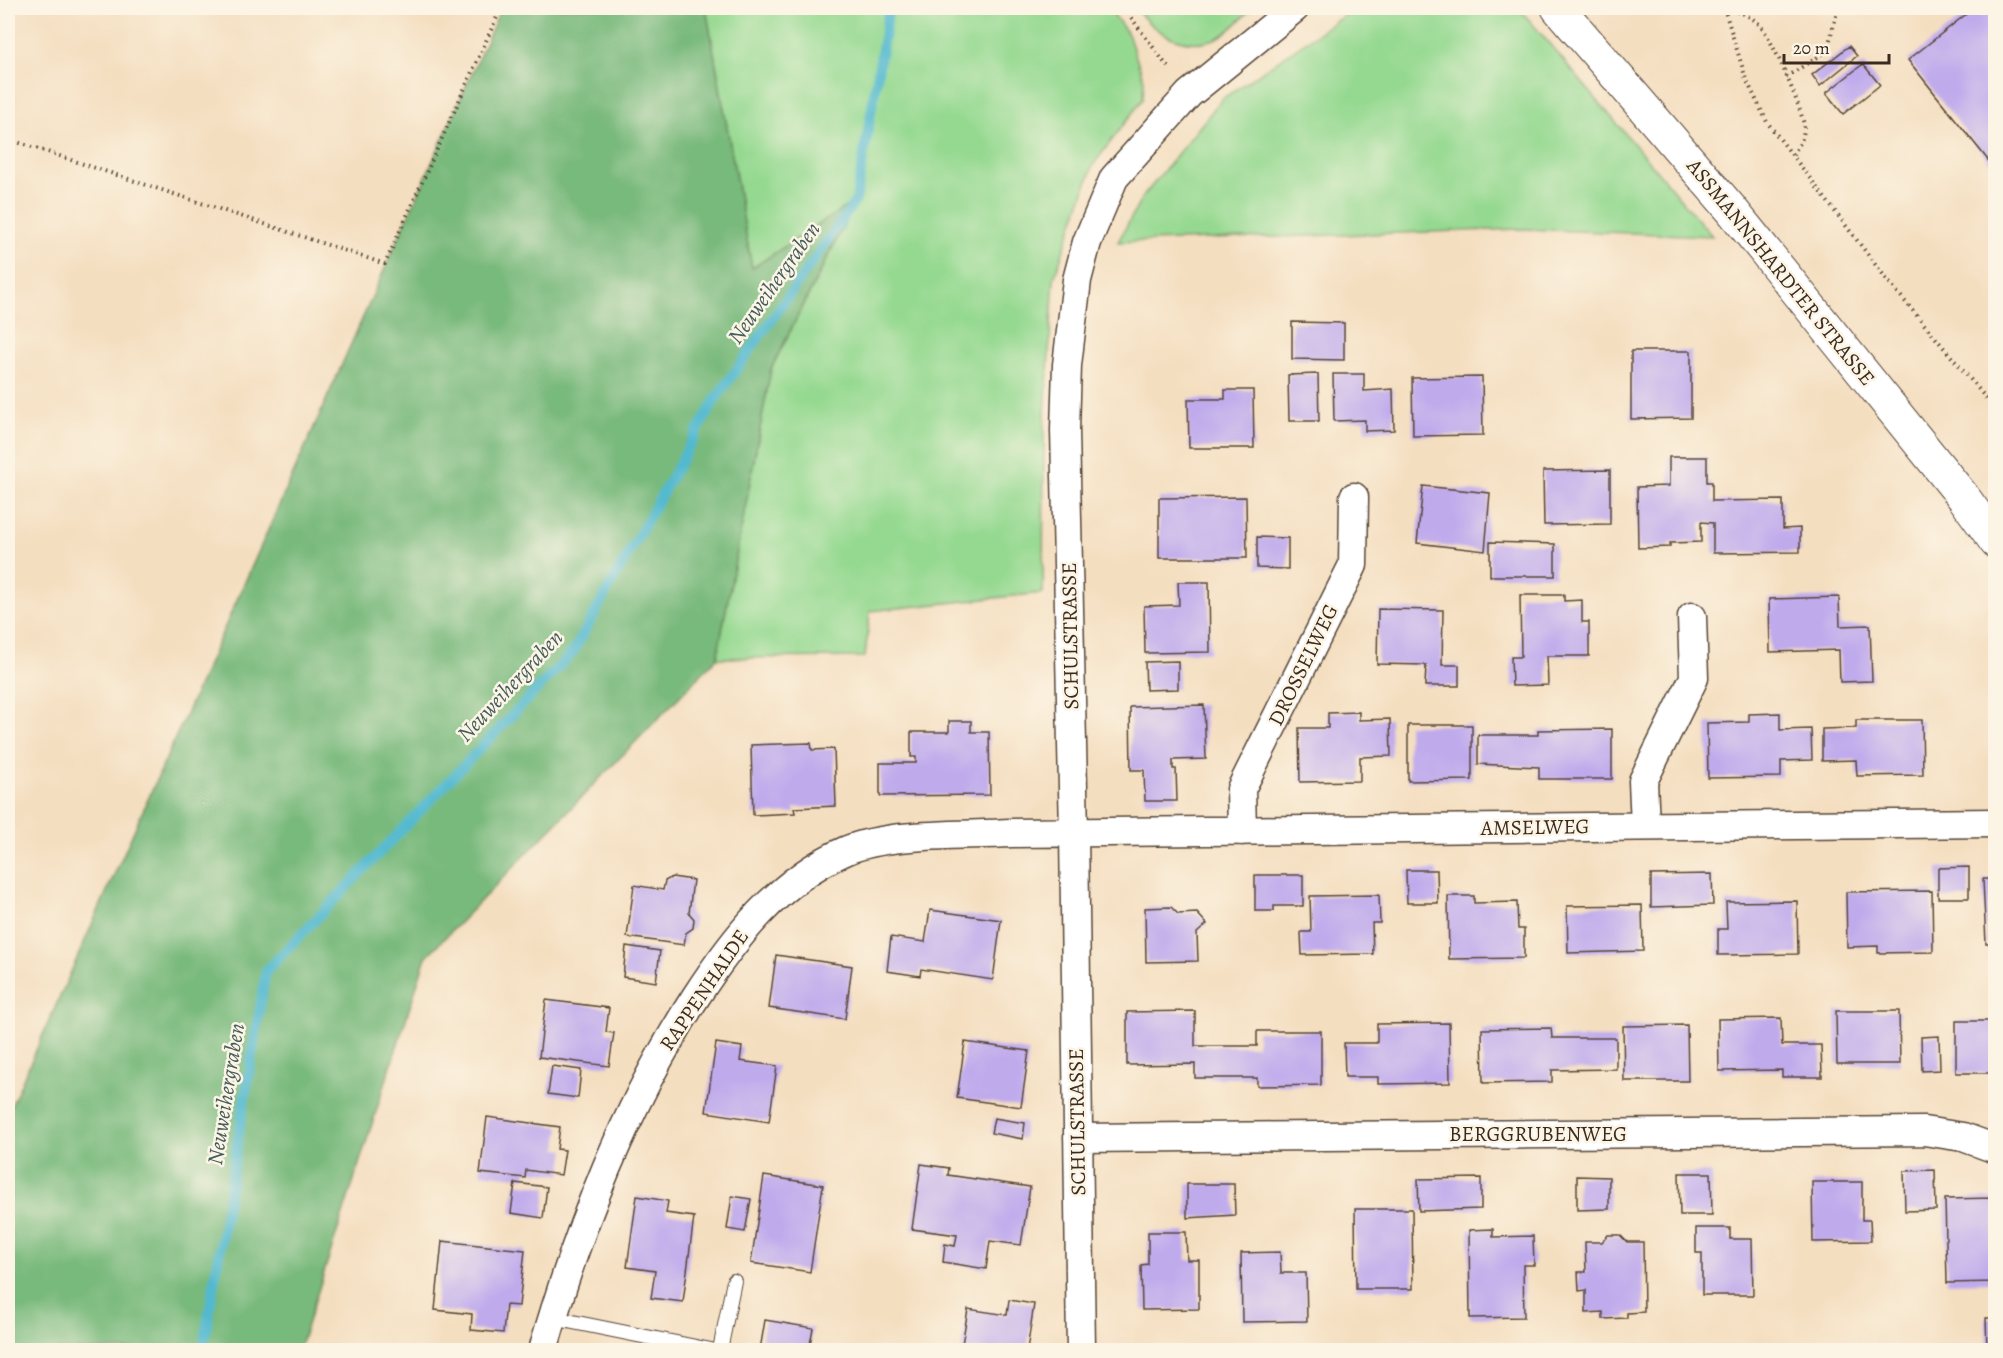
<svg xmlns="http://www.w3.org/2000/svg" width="2003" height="1358" font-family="Alegreya,serif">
<rect width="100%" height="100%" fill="#fcf5e5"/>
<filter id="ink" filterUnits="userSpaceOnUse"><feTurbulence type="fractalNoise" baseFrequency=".0167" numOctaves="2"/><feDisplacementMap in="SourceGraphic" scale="12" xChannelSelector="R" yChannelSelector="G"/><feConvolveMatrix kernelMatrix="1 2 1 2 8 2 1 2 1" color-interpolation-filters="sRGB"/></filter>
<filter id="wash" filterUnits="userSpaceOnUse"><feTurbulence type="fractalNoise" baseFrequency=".008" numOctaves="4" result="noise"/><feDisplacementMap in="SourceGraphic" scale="24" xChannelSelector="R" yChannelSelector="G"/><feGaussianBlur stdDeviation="1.35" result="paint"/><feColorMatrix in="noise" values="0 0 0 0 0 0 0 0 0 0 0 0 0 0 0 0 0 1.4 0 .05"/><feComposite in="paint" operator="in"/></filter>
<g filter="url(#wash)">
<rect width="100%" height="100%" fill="#f4dec0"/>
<path fill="#95d991" stroke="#688258" stroke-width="1.5" d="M706,8H1109L1128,34L1144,80L1143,99L1093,165L1054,278L1044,428L1043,593L870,611L865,657L717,658L771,369L856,202L752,269Z
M1136,8H1253C1243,16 1229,33 1217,38C1186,51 1153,33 1136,8Z
M1355,8H1519L1712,236L1521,229L1118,242L1142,198L1222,99Z"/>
<path fill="#78b97b" stroke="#5a724c" stroke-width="1.5" d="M501,8H706L752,268L856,200L771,369L717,658L426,957L299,1350H8V1113Z"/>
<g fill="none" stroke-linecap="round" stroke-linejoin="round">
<path stroke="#52b9cf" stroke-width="10" d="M203,1350L266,971L573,652L715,400L856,200L889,8"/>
</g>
<g id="blocks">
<path fill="#bfaaec" d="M1974,8H1996V170L1908,60Z
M1849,46L1857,56L1820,86L1812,75Z
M1863,64L1880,85L1843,114L1826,93Z
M1292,322L1344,323V360L1292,359Z
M1631,351H1691V418L1631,419Z
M1318,374L1319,421H1289L1288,375Z
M1333,374H1364V391L1393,389L1394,430L1365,431V420L1334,421Z
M1482,377L1483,435L1413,436L1412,378Z
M1225,390H1253L1254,448H1189L1188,399H1225Z
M1669,457H1707V482H1712V501L1783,500V529L1800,528V552L1713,553V523L1701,522V542L1670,543V547L1638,548L1637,487L1669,486Z
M1610,470V524L1544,525L1543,471Z
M1423,486L1490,493L1485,551L1417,543Z
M1246,497L1247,558H1159V498Z
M1257,537L1288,538V569L1257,568Z
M1490,542L1555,544V576H1490Z
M1178,582H1209L1210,652L1145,653L1144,606L1179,605Z
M1520,595H1564V601L1582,600V622H1589V656H1547L1548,685L1512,686L1511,657H1521Z
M1839,597L1840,626L1870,625L1872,681L1840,682L1839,650L1770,652L1769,599Z
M1378,609L1443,610L1442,665H1459V686H1425L1426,665L1377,664Z
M1178,661V689L1146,690L1145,662Z
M1204,705L1206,759L1173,760V769H1176L1177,801H1145L1144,770H1131L1130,707Z
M1359,712V720L1390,719L1391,756L1360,757V781L1300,782L1299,728H1328V713Z
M1780,713V730L1811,729L1812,760L1781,761V777L1708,778L1707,723L1749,722V714Z
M1856,720H1922L1923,775L1857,776L1856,760L1822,761V729L1856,728Z
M949,721H971V732H989L990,795L880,796V763H916V757H911V732H949Z
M1408,725H1472V780L1408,781Z
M1612,729V779H1539V767L1478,764V735H1538V730Z
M811,743L812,750L834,749L836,806L794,808L795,813L753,815L751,745Z
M1969,867V898H1938V868Z
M1406,870H1437L1438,903H1407Z
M1712,874L1713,905L1651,907V875Z
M1255,875H1303V906H1274V911H1255Z
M672,877L693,880L689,913L694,919L693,928L686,933L684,945L627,937L634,885L663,890L665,881Z
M1983,879H1996V944H1986Z
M1932,891L1933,952L1878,953V946L1847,947L1846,892Z
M1379,895L1380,923H1372L1373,954L1302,955L1301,932H1311L1310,896Z
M1448,896H1474V903L1517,902L1518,929H1524V958L1449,959Z
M1797,901L1798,954L1718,955V929H1727L1726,902Z
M1642,905L1643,951L1568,953L1567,906Z
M1171,907L1178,914L1197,913L1207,924L1197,933L1198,961L1146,962L1145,908Z
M930,910L1001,920L993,980L921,969L920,976L887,971L891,937L925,942Z
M626,946L660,951L656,982L623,977Z
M776,955L852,966L845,1019L769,1008Z
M546,1000L609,1008L606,1032L614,1033L609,1066L539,1057Z
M1195,1011V1046H1257V1031H1321V1085L1257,1086V1078H1195V1064L1127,1065V1012Z
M1836,1011H1899L1900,1064H1837Z
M1781,1018L1782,1045H1821L1822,1077H1782V1070L1719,1071L1718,1019Z
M1956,1021H1996V1073H1956Z
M1449,1023L1450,1083L1378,1084V1077H1345L1344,1043H1377V1024Z
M1687,1025L1688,1081H1624L1623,1026Z
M1551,1028L1552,1038H1616V1069L1552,1070V1082L1483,1083L1482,1029Z
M1939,1036L1940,1070L1922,1071L1921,1037Z
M965,1042L1029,1051L1021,1107L957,1098Z
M716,1043L742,1047L740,1061L777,1066L769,1122L706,1112Z
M552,1066L581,1070L578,1098L548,1094Z
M487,1117L560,1127L557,1149L565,1150L561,1175L526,1170L525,1178L480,1173Z
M994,1118L1025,1123L1023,1139L991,1133Z
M921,1164L949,1168L948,1175L1030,1187L1021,1245L990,1241L986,1269L943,1262L945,1244L955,1246L957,1235L912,1229Z
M1935,1170L1936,1210L1905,1211L1904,1171Z
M1679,1173H1711L1712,1215H1680Z
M764,1176L823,1185L810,1272L751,1263Z
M1577,1176L1609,1177V1209L1577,1210Z
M1481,1178V1209L1419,1211L1418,1179Z
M1812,1182H1862V1220H1870L1871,1241L1813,1242Z
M515,1183L547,1187L543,1218L511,1213Z
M1187,1184H1234L1235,1215L1187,1218Z
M637,1196L668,1201L666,1213L694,1217L683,1302L651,1298L655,1271L627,1267Z
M732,1196L751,1199L745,1232L727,1229Z
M1995,1198L1996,1282L1947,1283L1945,1199Z
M1355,1209H1412L1413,1289H1356Z
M1696,1228H1730V1239H1752L1753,1295H1702V1253H1696Z
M1493,1229V1237L1533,1236L1534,1265H1523L1524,1317L1470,1318L1469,1230Z
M1148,1232H1186L1187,1260H1199V1309L1142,1310L1141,1265L1148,1264Z
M1608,1235H1620L1627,1242H1643L1644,1312L1627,1313V1318L1603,1319V1312L1586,1313V1290L1579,1291L1578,1272H1586L1585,1242H1602Z
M442,1241L525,1250L519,1306L506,1305L503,1333L471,1330L472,1314L435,1310Z
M1280,1252L1281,1273H1306L1307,1321L1242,1322L1241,1253Z
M1009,1300L1034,1304L1027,1350H961L968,1309L1007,1315Z
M1986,1318H1996V1350H1987Z
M765,1320L813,1328L809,1350H760Z"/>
</g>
</g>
<g filter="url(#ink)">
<use href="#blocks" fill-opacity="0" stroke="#574536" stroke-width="1.5"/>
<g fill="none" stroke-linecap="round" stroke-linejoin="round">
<g stroke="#574536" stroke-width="16">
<path id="lane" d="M553,1318L711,1350
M720,1350L734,1281"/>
</g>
<g stroke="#574536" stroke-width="31">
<path id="street" d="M1645,826L1643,781L1694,678L1692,617
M1242,831L1241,789L1353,565L1354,497
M1078,1138L1924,1131L1963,1137L1996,1149
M543,1350C579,1226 625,1107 695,998C734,938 778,881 845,851C889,832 962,836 1011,833L1996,823
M1081,1350L1074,833L1065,430L1067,365L1077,280L1087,242L1114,178L1189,94L1295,8"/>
</g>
<g stroke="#574536" stroke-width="35">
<path id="secondary" d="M1558,8L1731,209L1964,498L1996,542"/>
</g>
<path stroke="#574536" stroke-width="4" stroke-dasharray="1.5 4.5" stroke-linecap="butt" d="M1124,8L1170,70
M1724,8L1746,79L1767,122L1888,281L1996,410
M1725,10C1739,11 1748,14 1759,24C1769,32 1804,112 1804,127C1804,139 1798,147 1792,156
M1786,77L1827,51L1838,8
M8,139L385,264L501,8"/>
<use href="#lane" stroke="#fff" stroke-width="14"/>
<use href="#street" stroke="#fff" stroke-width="28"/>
<use href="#secondary" stroke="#fff" stroke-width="33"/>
</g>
</g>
<g text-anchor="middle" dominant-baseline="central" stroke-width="5" stroke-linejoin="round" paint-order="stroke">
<g font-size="21" fill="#3b2a1e" stroke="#fcf5e5">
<text transform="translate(1781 272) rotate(51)">ASSMANNSHARDTER STRASSE</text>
<text transform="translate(1070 636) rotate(-91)">SCHULSTRASSE</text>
<text transform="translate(1303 665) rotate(-64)">DROSSELWEG</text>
<text transform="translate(1535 827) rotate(-1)">AMSELWEG</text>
<text transform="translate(704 990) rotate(-56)">RAPPENHALDE</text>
<text transform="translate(1077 1122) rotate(-91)">SCHULSTRASSE</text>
<text x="1538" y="1134">BERGGRUBENWEG</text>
</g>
<g font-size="22" font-style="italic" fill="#435c5c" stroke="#fcf5e5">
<text transform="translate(774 283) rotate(-55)">Neuweihergraben</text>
<text transform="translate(510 686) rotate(-47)">Neuweihergraben</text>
<text transform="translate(226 1094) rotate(-81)">Neuweihergraben</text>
</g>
</g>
<rect width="2003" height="1358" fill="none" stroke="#fcf5e5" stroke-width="30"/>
<path d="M1784 54v9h105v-9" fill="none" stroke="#3b2a1e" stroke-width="3"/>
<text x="1793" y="54" font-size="18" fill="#3b2a1e" stroke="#fcf5e5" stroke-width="4.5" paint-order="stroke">20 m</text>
</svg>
